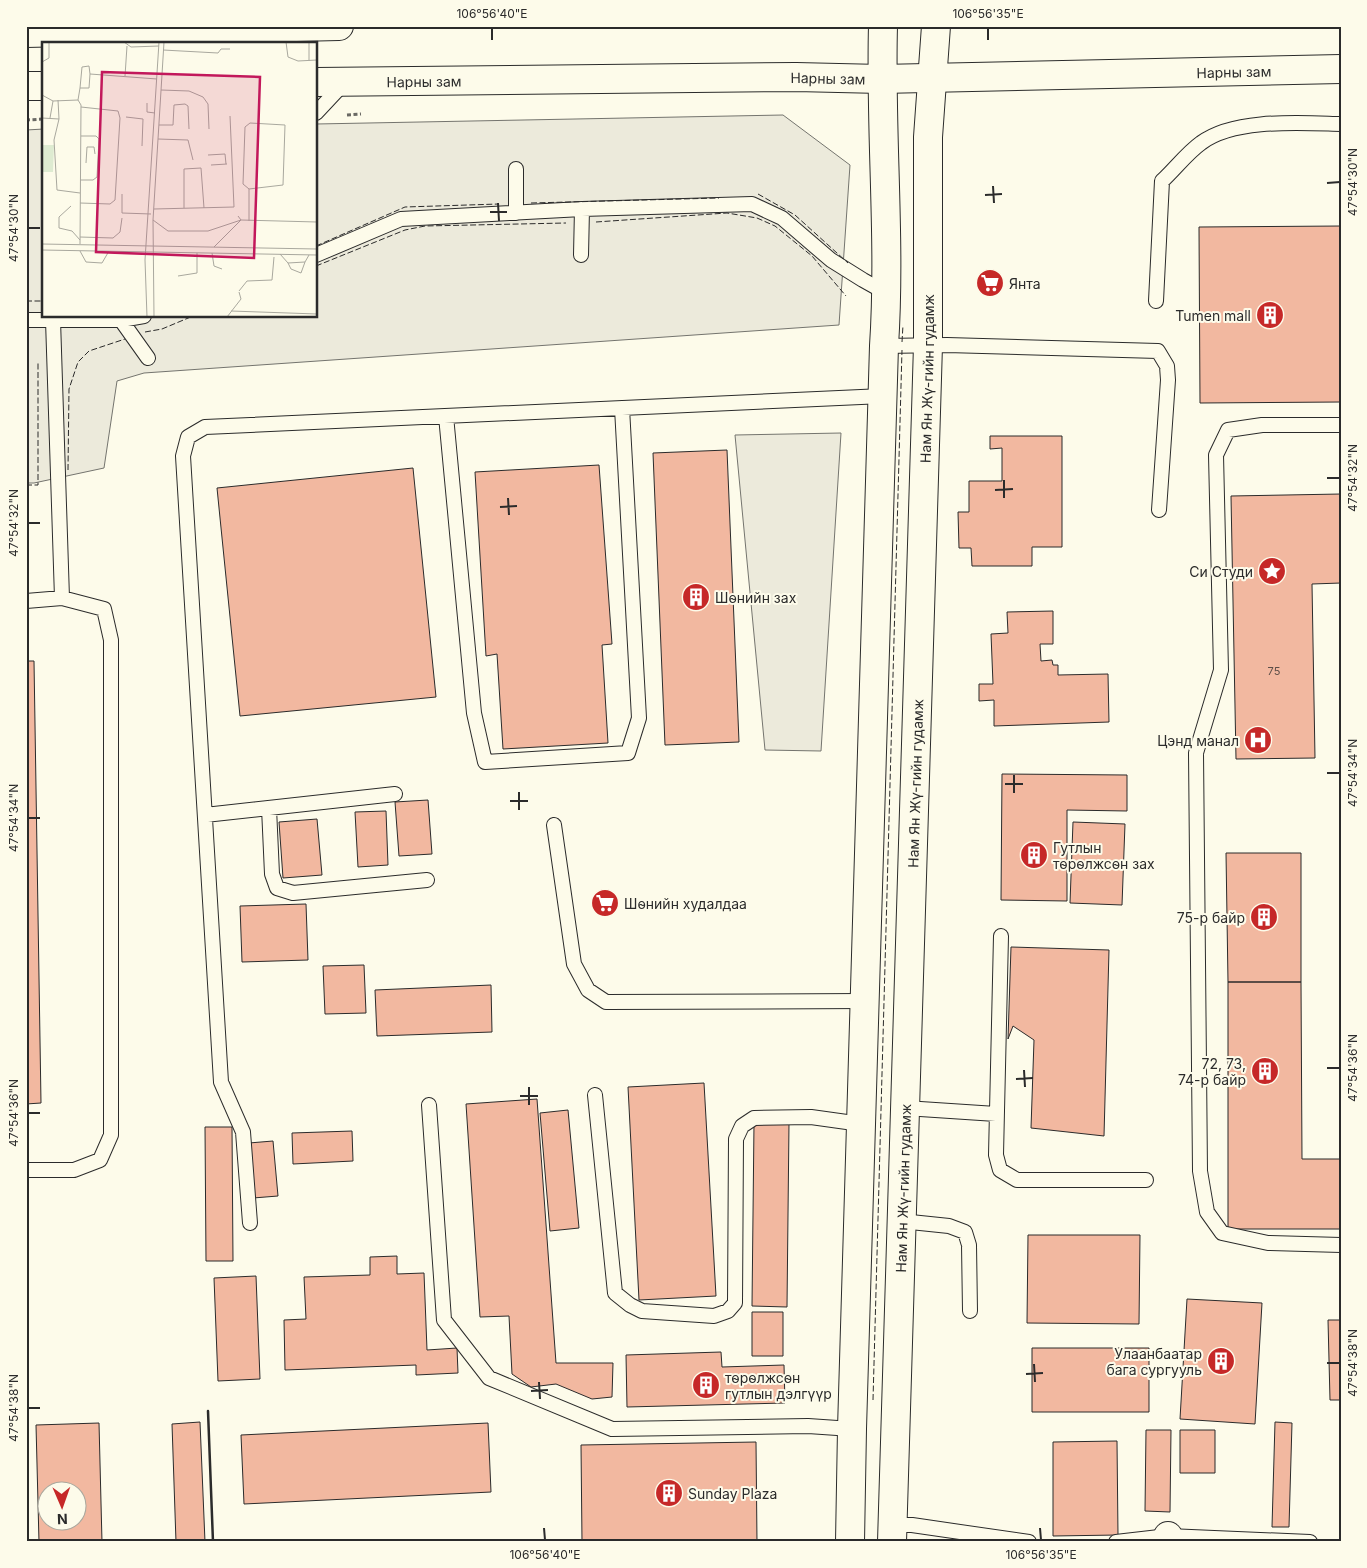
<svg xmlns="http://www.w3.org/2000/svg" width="1367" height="1568" font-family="Inter,sans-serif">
<rect width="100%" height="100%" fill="#fdfbea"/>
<path fill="#eceadb" stroke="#74746e" d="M783,115L850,165L839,325L144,373L117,381L104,468L34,483H26V130L44,129V316H316V124Z
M841,433L821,751L765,750L735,435Z"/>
<path fill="#f2b8a0" stroke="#2b2b2b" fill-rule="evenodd" d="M1341,226V402L1200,403L1199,227Z
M990,436H1062V547H1032V566H972L971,548H959L958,512H969V481H1002V448L990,449Z
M727,450L739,742L665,745L653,453Z
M599,465L612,644L602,645L608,743L503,749L497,654L486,656L475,472Z
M413,468L436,697L240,716L217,488Z
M1341,494V583L1312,584L1315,758L1236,759L1231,496Z
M1053,611V644H1040L1041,661L1052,660L1053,665H1058V675L1108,674L1109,722L994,726V700L979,701V684H993L991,634L1008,633L1007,612Z
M26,661H34L41,1103L26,1104Z
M1002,774L1127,775V811L1067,810V901L1001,900Z
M428,800L432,854L399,856L395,802Z
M386,811L388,865L358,867L355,812Z
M317,819L322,875L283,878L279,822Z
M1073,822L1125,824L1122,905L1070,903Z
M1226,853H1301V982H1228Z
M306,904L308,960L242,962L240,906Z
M1011,947L1109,950L1104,1136L1031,1128L1034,1040L1013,1026L1008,1039Z
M364,965L366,1013L325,1014L323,966Z
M1228,982H1301L1302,1159H1341V1229H1228Z
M491,985L492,1032L377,1036L375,990Z
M704,1083L716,1296L639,1300L628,1087Z
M537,1099L556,1363H613L612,1397L592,1399L556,1384L531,1387L512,1374L509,1316L480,1317L466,1104Z
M568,1110L579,1228L550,1231L540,1113Z
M754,1123H789L787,1307L752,1306Z
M205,1127H232L233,1261H206Z
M352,1131L353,1161L293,1164L292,1133Z
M273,1141L278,1196L253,1198L249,1143Z
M1028,1235H1140L1139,1324L1027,1323Z
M397,1256V1274L424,1273L427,1350L457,1348L458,1373L416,1375V1365L285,1370L284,1320L306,1319L304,1277L370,1275V1257Z
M256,1276L260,1379L218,1381L214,1278Z
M1187,1299L1262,1303L1255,1424L1180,1419Z
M752,1312H783V1356H752Z
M1328,1320H1341V1400H1330Z
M1032,1348H1149V1412H1032Z
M721,1352L722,1367L784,1365L785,1403L627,1407L626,1355Z
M200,1422L205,1542H176L172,1424Z
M1275,1422L1292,1423L1289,1527H1272Z
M99,1423L102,1542H39L36,1425ZM48,1490H78V1520H48Z
M488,1423L491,1492L244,1504L241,1435Z
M1146,1430H1171L1170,1512L1145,1511Z
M1180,1430H1215V1473H1180Z
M1117,1441L1118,1535L1053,1536V1442Z
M756,1442L757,1542H582L581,1445Z"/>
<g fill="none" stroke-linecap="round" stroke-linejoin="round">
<g stroke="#2b2b2b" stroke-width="16">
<path id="lane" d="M316,113L345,82
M516,213V169
M316,255L401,219L582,209L752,204L782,218L831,260L863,280L888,294
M581,255L582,209
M1156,301L1162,181C1175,169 1187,153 1201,143C1234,118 1301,123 1341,124
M125,316L121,320L148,358
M26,320H121L144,316
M53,320L62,598
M884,346L947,345L1158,351L1167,366L1168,380L1159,510
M446,416L474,713L485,762L628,753L639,718L622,408
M1341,425H1262L1228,430L1216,455L1221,670L1196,753L1200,1171L1207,1212L1222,1233L1268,1243L1341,1245
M26,601L62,598L104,609L111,640V1135L100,1160L74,1170H26
M269,808L272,874L277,888L293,893L427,880
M205,815L395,794
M554,825L574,964L588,990L606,1002L865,1001
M1001,936L996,1155L1000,1170L1017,1180H1146
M595,1095L615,1293L630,1305L642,1311L714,1316L728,1311L735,1303L736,1139L742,1126L754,1118L811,1117L861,1124
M429,1105L444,1320L489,1378L612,1429L808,1426L852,1429
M905,1108L996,1114
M901,1221L949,1226L965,1232L969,1245L970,1311
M250,1223L243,1132L221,1082L183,456L188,437L205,427L883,396
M892,1525H912L1029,1542
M1116,1542L1168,1536L1310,1542"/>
</g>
<g stroke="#2b2b2b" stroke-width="30">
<path id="street" d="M1168,1542V1536"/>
</g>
<g stroke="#2b2b2b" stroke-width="30">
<g id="primary">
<path d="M26,33L339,26"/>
<path id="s1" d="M316,82L796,77L881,79L1341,69"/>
<path d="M26,86H44"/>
<path d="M850,1542L852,1429L884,346C891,239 880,133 883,26"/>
<path id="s2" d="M892,1542L928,345V137L936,26"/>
</g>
</g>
<path stroke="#6a6964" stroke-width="3" stroke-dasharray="4 2.5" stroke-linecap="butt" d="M347,115L361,114
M26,120L44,119"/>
<use href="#lane" stroke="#fdfbea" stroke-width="14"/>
<use href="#street" stroke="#fdfbea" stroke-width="28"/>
<use href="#primary" stroke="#fdfbea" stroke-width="28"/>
<path stroke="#2b2b2b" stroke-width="1" stroke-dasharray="6 2.5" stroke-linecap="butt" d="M758,194L795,215L848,263
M531,203L719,198
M596,222L727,213L757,218L775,226L812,256L846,296
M316,246L405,207L499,204
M316,266L405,230L425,226L566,223
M26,301H44
M145,332L162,329L193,316
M902,342L903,325
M68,470L69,389L78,362L89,351L125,339
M26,485H38V361
M873,1400L902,350"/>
<path stroke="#2b2b2b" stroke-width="2.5" d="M208,1411L213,1542"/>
</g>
<path fill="none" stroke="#2b2b2b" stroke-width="2" d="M492,28V40M988,28V40M1327,183L1340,182M993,186L994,203M985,195L1002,194M498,203L499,221M490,212H507M28,228H40M1327,478H1340M1004,480V498M995,490L1013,489M508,498L509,515M500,507L517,506M28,523H40M1327,773H1340M1014,775V793M1005,784H1023M519,792V810M510,801H528M28,818H40M1327,1068H1340M1024,1070L1025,1087M1016,1079L1033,1078M529,1087V1105M520,1096H538M28,1113H40M1327,1363H1340M1034,1364L1035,1382M1026,1374L1043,1373M539,1382L540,1399M531,1391L548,1390M28,1408H40M544,1528L545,1540M1040,1528L1041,1540"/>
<defs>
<g id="supermarket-disc" transform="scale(1.4375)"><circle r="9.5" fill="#c62828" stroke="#fdfbea"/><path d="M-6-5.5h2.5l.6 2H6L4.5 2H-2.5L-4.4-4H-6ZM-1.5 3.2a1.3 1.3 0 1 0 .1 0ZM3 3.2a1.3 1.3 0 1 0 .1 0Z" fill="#fff"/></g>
<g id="building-disc" transform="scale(1.4375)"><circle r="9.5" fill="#c62828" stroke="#fdfbea"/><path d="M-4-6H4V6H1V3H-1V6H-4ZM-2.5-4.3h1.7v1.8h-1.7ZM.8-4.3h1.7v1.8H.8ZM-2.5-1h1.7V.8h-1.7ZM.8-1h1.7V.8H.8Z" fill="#fff"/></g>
<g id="sight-disc" transform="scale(1.4375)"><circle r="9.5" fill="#c62828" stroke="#fdfbea"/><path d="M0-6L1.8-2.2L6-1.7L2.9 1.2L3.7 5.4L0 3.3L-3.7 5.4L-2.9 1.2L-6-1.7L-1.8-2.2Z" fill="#fff"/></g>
<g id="hospital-disc" transform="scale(1.4375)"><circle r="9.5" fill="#c62828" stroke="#fdfbea"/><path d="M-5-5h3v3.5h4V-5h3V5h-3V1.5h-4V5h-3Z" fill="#fff"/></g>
</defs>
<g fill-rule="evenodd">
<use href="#supermarket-disc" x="990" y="283"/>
<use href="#building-disc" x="1270" y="315"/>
<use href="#sight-disc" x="1272" y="571"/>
<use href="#building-disc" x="696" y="597"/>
<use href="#hospital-disc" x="1258" y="740"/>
<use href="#building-disc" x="1034" y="855"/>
<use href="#supermarket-disc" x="605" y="903"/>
<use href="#building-disc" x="1264" y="917"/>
<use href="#building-disc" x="1265" y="1071"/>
<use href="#building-disc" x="1221" y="1361"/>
<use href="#building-disc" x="706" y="1385"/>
<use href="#building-disc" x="669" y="1493"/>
</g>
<g text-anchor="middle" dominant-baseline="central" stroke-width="4" stroke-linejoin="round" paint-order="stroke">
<g font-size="11" fill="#5d4e48">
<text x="1274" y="671">75</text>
</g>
<g font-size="14" fill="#2b2b2b" stroke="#fdfbea">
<text stroke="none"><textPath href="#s1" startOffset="918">Нарны зам</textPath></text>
<text stroke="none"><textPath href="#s1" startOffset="512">Нарны зам</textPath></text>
<text stroke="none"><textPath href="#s1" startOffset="108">Нарны зам</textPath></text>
<text stroke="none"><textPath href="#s2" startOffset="1164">Нам Ян Жү-гийн гудамж</textPath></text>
<text stroke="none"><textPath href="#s2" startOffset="759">Нам Ян Жү-гийн гудамж</textPath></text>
<text stroke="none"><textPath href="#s2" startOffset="354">Нам Ян Жү-гийн гудамж</textPath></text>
</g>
<g font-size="14" fill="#2b2b2b" stroke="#fdfbea" text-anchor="start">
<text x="1009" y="283">Янта</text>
<text x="1251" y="315" text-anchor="end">Tumen mall</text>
<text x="1253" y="571" text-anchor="end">Си Студи</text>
<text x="715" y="597">Шөнийн зах</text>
<text x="1239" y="740" text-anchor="end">Цэнд манал</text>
<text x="1053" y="847">Гутлын<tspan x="1053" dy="16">төрөлжсөн зах</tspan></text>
<text x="624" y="903">Шөнийн худалдаа</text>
<text x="1245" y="917" text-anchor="end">75-р байр</text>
<text x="1246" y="1063" text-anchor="end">72, 73,<tspan x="1246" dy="16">74-р байр</tspan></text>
<text x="1202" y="1353" text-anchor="end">Улаанбаатар<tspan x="1202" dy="16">бага сургууль</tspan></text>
<text x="725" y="1377">төрөлжсөн<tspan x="725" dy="16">гутлын дэлгүүр</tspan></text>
<text x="688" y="1493">Sunday Plaza</text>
</g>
</g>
<g transform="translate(42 42)">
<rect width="275" height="275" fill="#fdfbea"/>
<path d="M0,103H12L11,130H0Z" fill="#deebd1"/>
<path fill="none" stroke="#a9a89e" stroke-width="1" d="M82,0L89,5L117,4M244,0L246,15L256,19L275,18M121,8L176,11L179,7H188M267,19V0M0,20L7,16V0M83,34L85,4M38,46L40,25L47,24L48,32M119,48L147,49L161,55L166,62L167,87M0,53L11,59L36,58L39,63L38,202M36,58L38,46H47L48,32L115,37M105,61V70L113,71M84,75L101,77L100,104M0,76L17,77L16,58M8,76L11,59M17,77L12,98L15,148L38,151M117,83H131L132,63L143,62L146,64L147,87M116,97L146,98L151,118M166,113L183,112L184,122M44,121L45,105H52L53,112M169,123L185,122M38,138H51L55,135L57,97L54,94H39M80,152V171L109,172M38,161L68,162L73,158L78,76L76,69L39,65M29,164L17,175V186L30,189L38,198M142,166V127L159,126L162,166M112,167L192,165L188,74M111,178L126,189H166L199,178L275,180M207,179V147L201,142L203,85L208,81L243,83L241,143L207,147M38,195L71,196L78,190L80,176M0,202L275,207M172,205L199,178L196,174M0,208L275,213M38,209L44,220L60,221L67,209M170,211L172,224L180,227M238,212L246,221L263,220L267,213M246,221L249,227L259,231L263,220M136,234L155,231V211M197,249L205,239L230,238L232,215M189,269L275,272M105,275L103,218L117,0M112,275L111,178L122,0M185,275L199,257L197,250"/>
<path fill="#c2185b" fill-opacity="0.15" stroke="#c2185b" stroke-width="2.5" d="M60,30L218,35L212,216L54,210Z"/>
<rect width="275" height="275" fill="none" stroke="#2b2b2b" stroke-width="2.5"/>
</g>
<rect width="1367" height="1568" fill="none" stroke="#fdfbea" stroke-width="55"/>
<g transform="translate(62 1506) rotate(178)"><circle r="24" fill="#fdfbea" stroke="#a9a89e"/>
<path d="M0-4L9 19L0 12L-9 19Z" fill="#c62828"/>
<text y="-8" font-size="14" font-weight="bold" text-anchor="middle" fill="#2b2b2b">N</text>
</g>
<rect x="28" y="28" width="1312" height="1512" fill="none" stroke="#2b2b2b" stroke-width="2"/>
<g font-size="12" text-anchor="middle" fill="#2b2b2b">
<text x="492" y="18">106°56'40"E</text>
<text x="988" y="18">106°56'35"E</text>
<text transform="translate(1353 182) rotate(-90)" y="4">47°54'30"N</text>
<text transform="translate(14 228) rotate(-90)" y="4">47°54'30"N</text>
<text transform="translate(1353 478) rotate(-90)" y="4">47°54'32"N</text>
<text transform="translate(14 523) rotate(-90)" y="4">47°54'32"N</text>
<text transform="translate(1353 773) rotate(-90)" y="4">47°54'34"N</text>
<text transform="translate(14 818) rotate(-90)" y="4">47°54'34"N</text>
<text transform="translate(1353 1068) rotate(-90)" y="4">47°54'36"N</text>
<text transform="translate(14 1113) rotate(-90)" y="4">47°54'36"N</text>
<text transform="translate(1353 1363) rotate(-90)" y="4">47°54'38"N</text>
<text transform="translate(14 1408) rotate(-90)" y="4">47°54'38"N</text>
<text x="545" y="1559">106°56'40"E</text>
<text x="1041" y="1559">106°56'35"E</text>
</g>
</svg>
